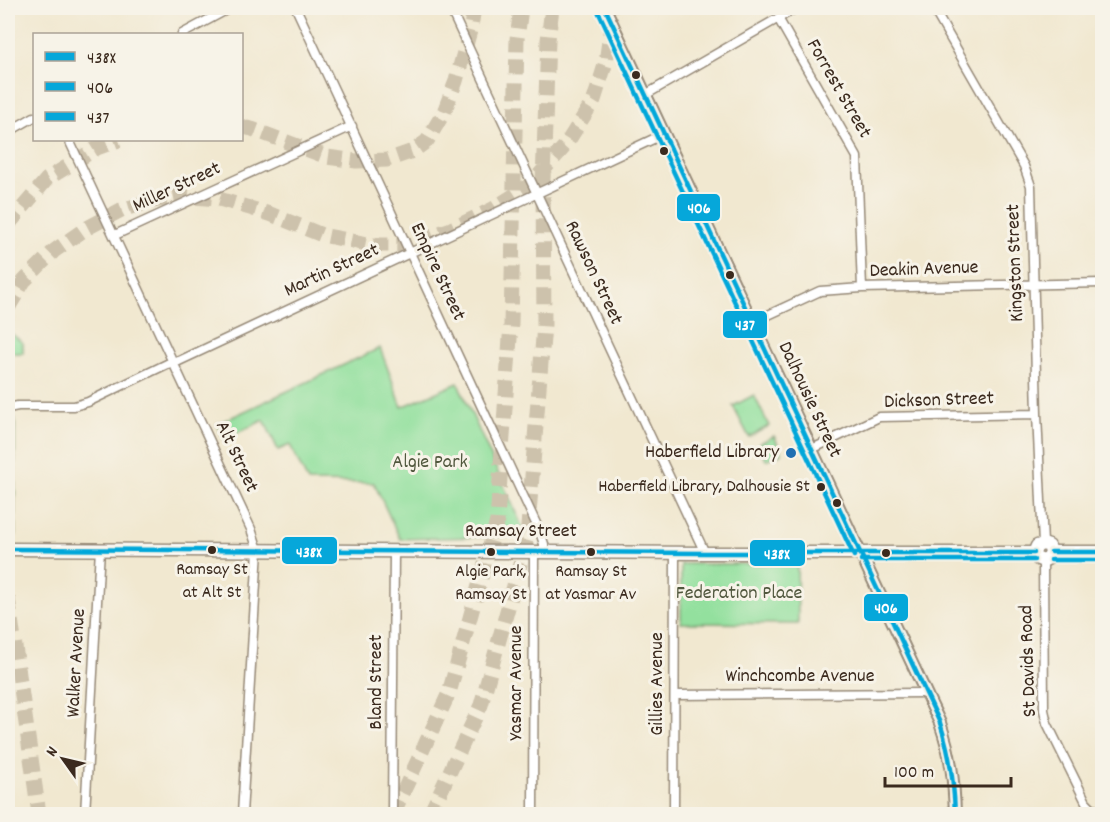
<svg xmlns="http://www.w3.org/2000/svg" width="1110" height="822" font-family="Dekko,sans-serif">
<rect width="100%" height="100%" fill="#f7f3e8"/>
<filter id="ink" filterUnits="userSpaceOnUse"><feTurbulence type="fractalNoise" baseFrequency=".0167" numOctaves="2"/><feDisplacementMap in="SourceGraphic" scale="12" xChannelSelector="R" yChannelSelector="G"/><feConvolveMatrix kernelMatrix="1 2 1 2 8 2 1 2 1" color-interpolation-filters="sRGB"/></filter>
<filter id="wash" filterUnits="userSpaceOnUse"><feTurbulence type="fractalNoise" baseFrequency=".008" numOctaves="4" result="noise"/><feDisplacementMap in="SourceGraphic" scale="24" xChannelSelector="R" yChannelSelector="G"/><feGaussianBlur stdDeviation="1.35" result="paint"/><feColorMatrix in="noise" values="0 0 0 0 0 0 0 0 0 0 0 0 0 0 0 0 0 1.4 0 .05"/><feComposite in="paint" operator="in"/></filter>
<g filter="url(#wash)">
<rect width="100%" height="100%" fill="#f1e8d0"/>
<path fill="#93e09e" stroke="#67855e" stroke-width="1.5" d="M8,335H13L23,343V353H8Z
M380,348L402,407L458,383L525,533L523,536L400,539L374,483L308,482L290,445L278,450L264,420L224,439L217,424Z
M754,395L769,426L749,437L733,406Z
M15,418V536L8,538V419Z
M774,436L782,453L766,460L758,444Z
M797,564L798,624L681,623V564Z"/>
</g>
<g filter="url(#ink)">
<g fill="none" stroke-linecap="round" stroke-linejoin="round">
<path stroke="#cdc2ac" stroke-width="15" stroke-dasharray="15 8" stroke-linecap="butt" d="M242,127L252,129L327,157L356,161L387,160L413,151L427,141L444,112L456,81L471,27L474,8
M8,225L47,179L97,148L119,140
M8,308L24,281L54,251L85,229L121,210L148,202L179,196L219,199L270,214L322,235L372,245H402L449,230L493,209L530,185L565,146L594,100L606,62L610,34V10
M8,598L39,814
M393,814L449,693L497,521L511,324L517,39L521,8
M430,814L481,705L527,539L544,325L543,181L548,40L552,8"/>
<g stroke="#968977" stroke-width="11">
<path id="minor" d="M296,8L540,532L544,544V552
M450,8L705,553
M933,8L1024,166L1031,186L1037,414L1043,544
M1097,8L1102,18
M778,18L857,157L862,288
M182,34L230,8
M645,95L796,8
M8,132L34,117
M69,140L251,529L258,550L242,814
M115,235L352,126
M753,322L820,291L862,288L1102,283
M8,408L18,406H74L88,402L167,364L179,361L664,134
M812,449L879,417L1037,414
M1043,561L1044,710L1047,723L1086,802L1091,807L1102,814
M675,695L926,693
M85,814L100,549
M392,814L394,551
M533,814L534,552
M674,814L675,553"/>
</g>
<g stroke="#968977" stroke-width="14">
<path id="tertiary" d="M605,8L940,723C951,754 954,781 955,814"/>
</g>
<g stroke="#968977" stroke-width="15">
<path id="secondary" d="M8,549L705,553H1034
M1051,552H1102
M1034,553L1037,546L1043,544L1049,546L1051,552
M1034,553L1036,558L1043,561L1049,558L1051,552"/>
</g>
<use href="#minor" stroke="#fff" stroke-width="8"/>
<use href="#tertiary" stroke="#fff" stroke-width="10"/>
<use href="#secondary" stroke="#fff" stroke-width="12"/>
<g stroke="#f7f3e8" stroke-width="9">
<path id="bus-1" d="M8,549L705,553H1034
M1051,552H1102"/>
</g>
<g stroke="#f7f3e8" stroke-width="9">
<path id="bus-2" d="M605,8L940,723C950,753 954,783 955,814"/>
</g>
<g stroke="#f7f3e8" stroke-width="9">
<path id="bus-3" d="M598,11L854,556
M861,560H1034
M1051,560H1102"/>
</g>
<use href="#bus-1" stroke="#06a7da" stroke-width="4.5"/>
<use href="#bus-2" stroke="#06a7da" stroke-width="4.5"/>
<use href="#bus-3" stroke="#06a7da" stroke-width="4.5"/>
</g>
</g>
<g fill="#3b2a1e" stroke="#f7f3e8" stroke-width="2">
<circle cx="636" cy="75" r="5"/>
<circle cx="664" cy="151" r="5"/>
<circle cx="730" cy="275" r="5"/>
<circle cx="821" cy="487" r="5"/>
<circle cx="837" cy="503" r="5"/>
<circle cx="212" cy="550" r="5"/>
<circle cx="491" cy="552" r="5"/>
<circle cx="591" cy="552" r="5"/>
<circle cx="886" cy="553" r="5"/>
</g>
<circle fill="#1f6fb2" stroke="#f7f3e8" stroke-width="2" cx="791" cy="453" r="6"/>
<g text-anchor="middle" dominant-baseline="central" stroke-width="6" stroke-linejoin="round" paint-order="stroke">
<g font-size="18" fill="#3b2a1e" stroke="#f7f3e8">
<text x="810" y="487" text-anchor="end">Haberfield Library, Dalhousie St</text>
<text x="212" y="570">Ramsay St<tspan x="212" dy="23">at Alt St</tspan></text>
<text x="491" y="572">Algie Park,<tspan x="491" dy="23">Ramsay St</tspan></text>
<text x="591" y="572">Ramsay St<tspan x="591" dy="23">at Yasmar Av</tspan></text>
</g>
<g font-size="20" fill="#3b2a1e" stroke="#f7f3e8">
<text transform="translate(838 89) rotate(60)">Forrest Street</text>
<text transform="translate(177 188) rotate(-25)">Miller Street</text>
<text transform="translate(1016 263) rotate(-92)">Kingston Street</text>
<text transform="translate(924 270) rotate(-2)">Deakin Avenue</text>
<text transform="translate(332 271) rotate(-25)">Martin Street</text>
<text transform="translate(437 272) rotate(65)">Empire Street</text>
<text transform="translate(593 273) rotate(65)">Rawson Street</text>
<text transform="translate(809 400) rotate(65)">Dalhousie Street</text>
<text transform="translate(939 401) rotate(-2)">Dickson Street</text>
<text transform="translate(236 457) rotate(65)">Alt Street</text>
<text x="521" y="532">Ramsay Street</text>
<text transform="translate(1029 661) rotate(-92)">St Davids Road</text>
<text transform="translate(77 663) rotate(-87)">Walker Avenue</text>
<text x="800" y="677">Winchcombe Avenue</text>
<text transform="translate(377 682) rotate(-90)">Bland Street</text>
<text transform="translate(517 683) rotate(-90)">Yasmar Avenue</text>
<text transform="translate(658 684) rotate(-90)">Gillies Avenue</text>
</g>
<g font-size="20" fill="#3b2a1e" stroke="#f7f3e8" text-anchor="end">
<text x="779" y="453">Haberfield Library</text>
</g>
<g font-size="20" fill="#51583e" stroke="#f7f3e8">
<text x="430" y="463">Algie Park</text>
<text x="739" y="594">Federation Place</text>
</g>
</g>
<g stroke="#f7f3e8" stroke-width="2">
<rect x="676" y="193" width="45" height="29" rx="6" fill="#06a7da"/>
<rect x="722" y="310" width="46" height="29" rx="6" fill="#06a7da"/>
<rect x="281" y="536" width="57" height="29" rx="6" fill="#06a7da"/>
<rect x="749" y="539" width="57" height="28" rx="6" fill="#06a7da"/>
<rect x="863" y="593" width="46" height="29" rx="6" fill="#06a7da"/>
</g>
<g font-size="16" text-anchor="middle" font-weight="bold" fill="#fff">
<text x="699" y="213">406</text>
<text x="745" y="330">437</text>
<text x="309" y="557">438X</text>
<text x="777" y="559">438X</text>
<text x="886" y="613">406</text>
</g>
<rect width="1110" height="822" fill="none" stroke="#f7f3e8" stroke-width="30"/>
<rect x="33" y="33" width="210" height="108" fill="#f7f3e8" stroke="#aca397" stroke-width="1.5"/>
<rect x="45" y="52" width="30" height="9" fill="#06a7da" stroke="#aca397" stroke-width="1.5"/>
<text x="87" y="63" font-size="18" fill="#3b2a1e">438X</text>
<rect x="45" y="82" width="30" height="9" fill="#06a7da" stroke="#aca397" stroke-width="1.5"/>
<text x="87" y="93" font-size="18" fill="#3b2a1e">406</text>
<rect x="45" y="112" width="30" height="9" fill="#06a7da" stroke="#aca397" stroke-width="1.5"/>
<text x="87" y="123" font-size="18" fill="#3b2a1e">437</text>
<g transform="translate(63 759) rotate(304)" stroke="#f7f3e8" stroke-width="4.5" paint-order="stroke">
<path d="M0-4.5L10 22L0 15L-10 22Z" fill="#3b2a1e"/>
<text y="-9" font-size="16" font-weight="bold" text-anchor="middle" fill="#3b2a1e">N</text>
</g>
<path d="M885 777v9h126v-9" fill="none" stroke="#3b2a1e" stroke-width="3"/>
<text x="894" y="777" font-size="18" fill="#3b2a1e" stroke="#f7f3e8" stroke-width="4.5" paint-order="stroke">100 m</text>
</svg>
